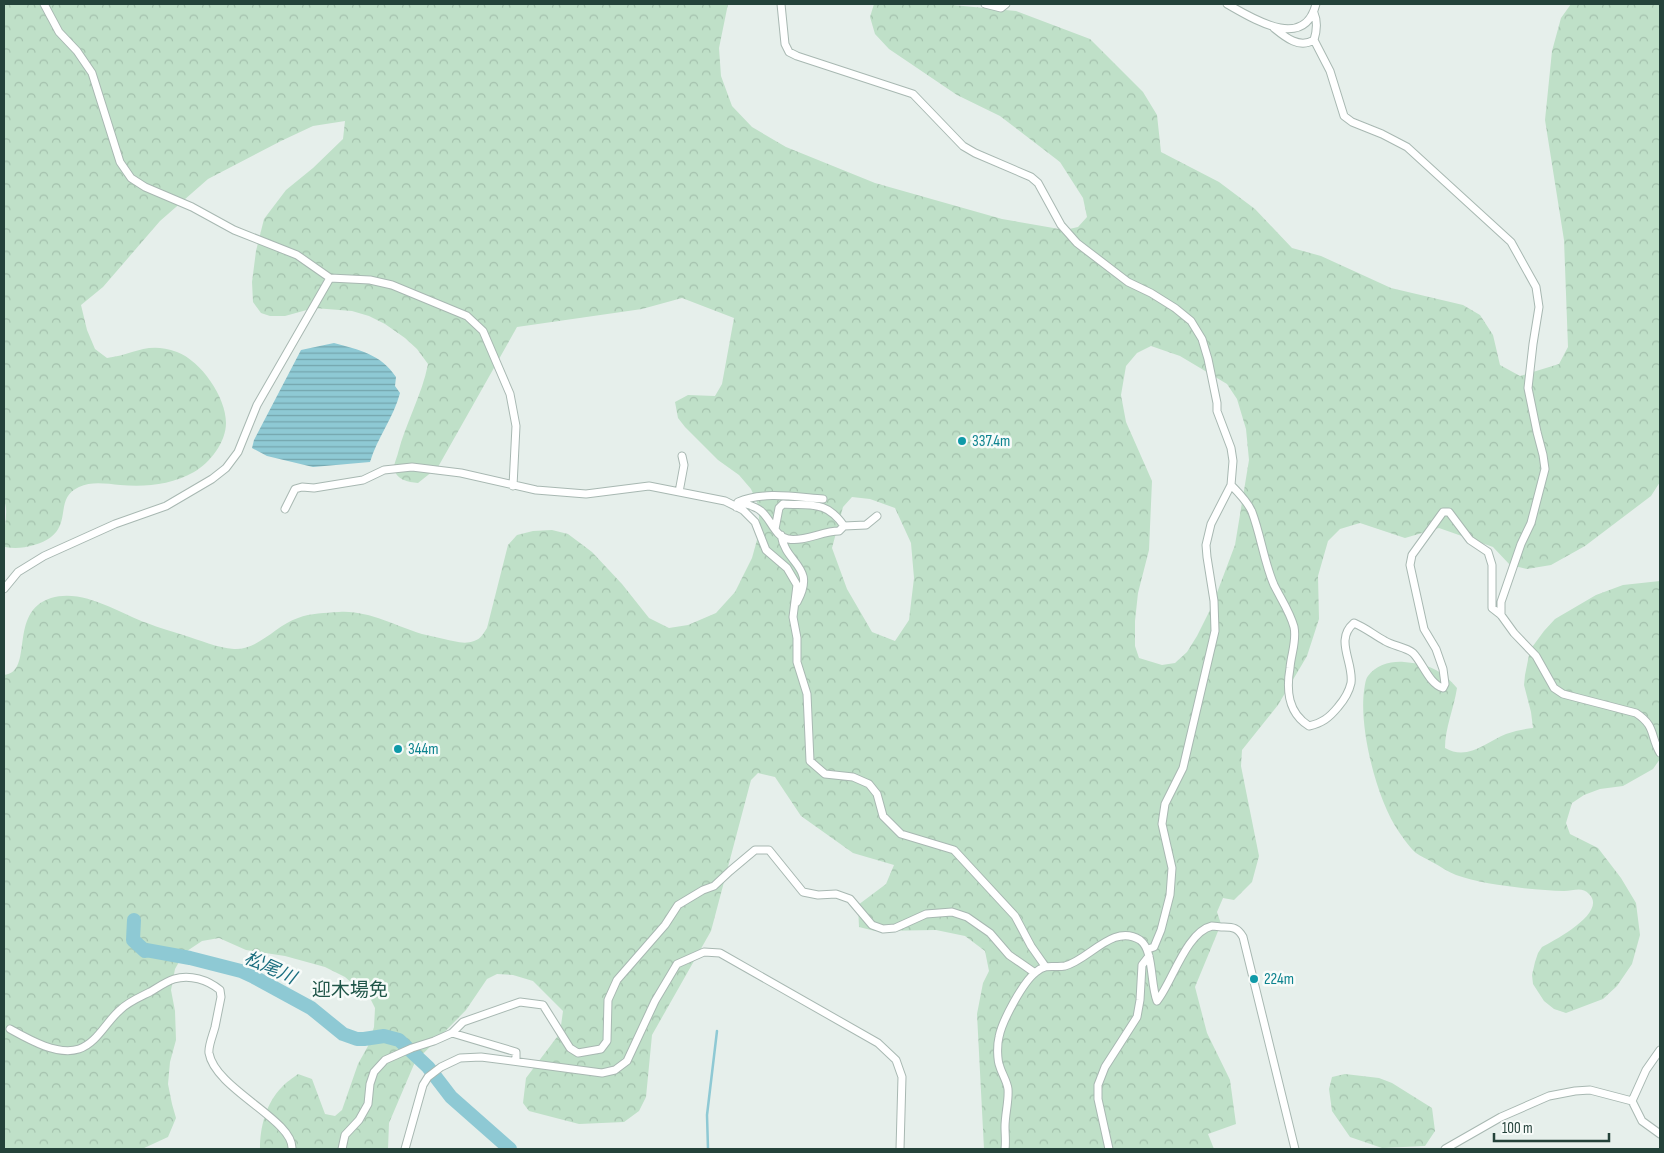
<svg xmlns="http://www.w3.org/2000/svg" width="1664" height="1153" font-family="'Sofia Sans Condensed','Noto Sans JP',sans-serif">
<defs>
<pattern id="forest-crowns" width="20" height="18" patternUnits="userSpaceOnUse" patternTransform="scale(1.25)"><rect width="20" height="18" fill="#bfe0c8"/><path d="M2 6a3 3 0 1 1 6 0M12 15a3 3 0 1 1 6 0" fill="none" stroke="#a4c1ad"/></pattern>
<pattern id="water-rules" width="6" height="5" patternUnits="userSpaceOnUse" patternTransform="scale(1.25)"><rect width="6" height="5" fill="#8ec9d4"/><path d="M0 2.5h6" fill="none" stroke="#74a5ad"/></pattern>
</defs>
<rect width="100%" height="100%" fill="#e6efeb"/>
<path fill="url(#forest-crowns)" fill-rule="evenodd" d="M4,4H728L719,48L721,76L732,106L752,127L786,147L875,183L1002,219L1065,230L1078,227L1087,217L1083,198L1060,162L1000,116L957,95L889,49L875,34L870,17L874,4H942L1016,11L1090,39L1143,92L1157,115L1161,152L1219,182L1255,209L1292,248L1321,256L1391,288L1463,305L1480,315L1493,335L1500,365L1520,376L1559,364L1568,347L1564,240L1545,120L1552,51L1561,18L1571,4H1660V482L1651,496L1585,546L1551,565L1527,569L1510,565L1493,547L1439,528L1405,538L1360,523L1340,529L1328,541L1318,576L1319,619L1307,656L1278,705L1242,750L1241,766L1259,856L1252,882L1234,900L1223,898L1217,912L1221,924L1195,987L1207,1033L1230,1080L1236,1124L1208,1134L1214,1149H984L977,1014L983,983L989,971L985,951L965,936L936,930L875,931L859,927L858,905L886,884L894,865L853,853L801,816L775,777L758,773L751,780L711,931L652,1035L646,1097L639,1111L624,1122L579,1124L529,1111L523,1103L526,1078L560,1033L563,1011L533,981L513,975L497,974L487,979L466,1010L415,1062L389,1123L388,1149H260C260,1127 266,1103 282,1087C286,1082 293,1078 298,1074L312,1079L325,1114L335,1116L342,1110L358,1064L368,1046L374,1027L375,1008L371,1000L345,977L325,967L285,956L246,950L219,938L202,941L184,953L175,969L171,990L175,1011L176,1040L170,1062L168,1084L172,1104L176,1118L168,1137L142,1149H4V675C35,672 7,612 51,598C83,588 119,613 147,623C159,628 172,631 183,635C200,640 217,648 234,649C259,650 276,625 298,618C311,613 325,613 339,612C368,610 395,626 422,634C429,636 437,637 444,639C454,641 464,645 474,641C481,639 483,634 487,628L508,545L517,535L533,531L552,530L568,534L592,552L622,584L649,618L669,628L688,625L716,613L735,592L752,558L760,529L758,505L751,489L739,475L718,460L685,427L678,418L675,402L688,395L715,396L722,384L734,318L682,298L642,309L517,327L438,467L418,483C408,482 396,480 394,468C394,464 397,457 398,453C406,422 422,395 428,364L417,349L405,338L385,324L369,316L352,311L314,308L285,316H270L261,313L253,302L252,282L256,251L264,219L286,190L313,168L343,139L345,121L313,126L281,141L208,179L160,221L103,287L81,305L87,330L95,349L107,358C134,355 146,341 177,352C201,361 226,397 226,423C226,442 210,463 194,472C171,485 146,487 120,485C107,484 92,481 79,487C50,500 79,532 34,545C24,548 15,549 5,547C1,531 10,515 4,500ZM1151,346L1180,356L1227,384L1237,399L1246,429L1249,460L1235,545L1212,606L1197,636L1187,652L1175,663L1162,665L1139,658L1135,646V621L1138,593L1149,550L1152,481L1126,422L1121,395L1126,366L1137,353ZM852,497L870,499L895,508L911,543L914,578L909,620L895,641L872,632L847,589L832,548L843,507Z
M1660,581V759L1653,769L1623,786L1600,789L1584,795L1572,803L1566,823L1570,834L1598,848L1621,878L1636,903L1640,935L1632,964L1617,986L1603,999L1566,1013L1554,1009L1544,1001L1533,984L1532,975L1535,962L1538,953L1542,947C1555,940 1608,912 1589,894C1582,886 1573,891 1564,891C1533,890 1484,885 1456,875C1448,872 1440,866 1432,862C1427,859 1420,856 1416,853C1410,848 1404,839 1399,832C1377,801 1359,729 1364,691C1365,686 1365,680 1368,676C1376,665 1391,661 1404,662C1428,664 1442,670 1457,688C1454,708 1445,728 1445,748C1468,761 1486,742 1506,734C1515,731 1524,729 1533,728L1531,712L1524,685L1525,675L1530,650L1544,631L1555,619L1596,595L1623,585Z
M1345,1074L1379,1078L1392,1083L1432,1108L1435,1131L1425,1146L1382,1148L1350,1137L1332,1111L1329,1089L1332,1077Z"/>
<path fill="url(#water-rules)" d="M334,343C359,350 381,354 396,377L395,386L400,393C394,417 377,438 370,462L313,467L267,456L252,448L254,440L301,350Z"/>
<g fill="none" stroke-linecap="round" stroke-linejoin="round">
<path stroke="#8ec9d4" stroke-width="2.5" d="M708,1149L707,1115L717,1031"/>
<path stroke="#8ec9d4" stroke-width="14" d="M134,920L133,940L145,951L146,950L190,958L241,971L254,977L311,1008L343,1034L357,1039H364L384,1036L399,1040L428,1067L451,1097L510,1149"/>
<g stroke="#a8b8b2" stroke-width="9">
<path id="street" d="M44,4L59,32L77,51L92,73L120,162L131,178L145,187L192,207L234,230L297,255L330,278L370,280L392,285L467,316L483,331L510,394L516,426L513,486
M781,4L785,44L789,52L797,56L913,94L963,146L975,153L1031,177L1038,183L1061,225L1077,243L1128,282L1151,293L1175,308L1191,321L1202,339L1208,359L1217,403V411L1231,448L1233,461L1231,485L1211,524L1206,545L1207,557L1214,601L1215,631L1183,768L1165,804L1162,824L1172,868L1170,895L1161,930L1154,947L1148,949
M985,4L1001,8L1006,4
M1227,4C1252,18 1304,52 1316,4
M1274,28C1285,37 1299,49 1314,40C1317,30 1318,22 1314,13
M1314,40L1330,71L1344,116L1352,122L1382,134L1407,147L1511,242L1536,287L1539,307L1533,344L1528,388L1537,432L1543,455L1545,469L1531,523L1521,544L1501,602V615
M1231,485C1238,492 1248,502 1252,512C1261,536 1264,562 1274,585C1281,599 1290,612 1294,627C1297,641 1291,654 1290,668C1286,691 1288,713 1309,726C1322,723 1329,718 1338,707C1344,700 1349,692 1351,683C1354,662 1334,640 1354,623C1366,628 1374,635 1385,641C1393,646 1406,647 1413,653C1423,663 1429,684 1443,688L1445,684L1443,669L1436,649L1424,629L1410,565L1412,555L1443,512H1449L1470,540L1488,552L1492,565V608L1501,615L1514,633L1536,656L1554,688L1563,694L1636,713C1656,726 1650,736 1660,753
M679,492L684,465L682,456
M738,502C763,491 796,497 823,499
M736,507L743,503C749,505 757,507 761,511C771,519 775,537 788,539C805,542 822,531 839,531L844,526L866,525L877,516
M285,509L295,489L302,487L314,488L363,480L384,470L412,467L461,473L536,490L586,494L649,486L725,501L743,510L755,522L766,550L787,568L797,585L793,617L797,638V662L807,694L810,761L825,774L853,777L869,784L877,794L883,816L901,834L954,850L1015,916L1031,946L1045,966
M775,529L779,508L783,504C811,506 826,500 844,526
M781,535C786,565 817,566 797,602
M4,589L18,572L44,556L115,524L166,506L212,479L226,468L238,452L257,405L330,278
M10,1029C28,1039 57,1056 79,1049C97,1043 106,1022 120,1010C128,1002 140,997 150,992C157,988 165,982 174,979C190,974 208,980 220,990L221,997C219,1007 217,1017 215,1027C213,1035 208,1046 209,1053C215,1089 294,1120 292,1149
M452,1033L516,1052V1061
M1660,1050L1646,1070L1632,1101L1642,1121L1660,1134
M342,1149L345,1135L359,1120L368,1104L370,1084L374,1072L385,1060L412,1048L434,1041L452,1033L463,1022L520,1002L543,1005L570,1048L578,1053L601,1049L607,1041L608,1000L617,980L665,925L678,905L703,890L714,886L730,871L755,850H769L803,892L818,895L836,894L850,899L872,925L883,929L895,928L926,914L952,912L967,917L990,933L1009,955L1035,973
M405,1149L423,1085L428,1077L441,1067L460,1058L481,1057L602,1073L615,1070L627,1061L655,1001L677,964L704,952L720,953L878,1043L896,1060L902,1077L900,1149
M1005,1149C1006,1142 1005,1134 1005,1127C1005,1114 1009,1101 1008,1089C1007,1081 1002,1074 1000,1067C997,1060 997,1045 999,1037C1002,1021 1023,982 1036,972C1047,963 1053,968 1065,966C1089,960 1113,923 1140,940C1154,950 1150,984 1157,1001C1172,983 1186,932 1212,926C1215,926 1220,927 1224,927C1233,927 1238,928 1243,937L1295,1149
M1109,1149L1098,1099V1085L1105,1067L1137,1017L1140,1000L1142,965L1149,956
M1445,1149L1501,1117L1549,1096L1575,1091L1590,1090L1632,1101"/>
</g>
<use href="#street" stroke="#fff" stroke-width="7"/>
</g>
<g fill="#0f9aa8" stroke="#f7fbf9" stroke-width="2">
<circle cx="962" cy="441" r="5"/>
<circle cx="398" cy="749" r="5"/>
<circle cx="1254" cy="979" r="5"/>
</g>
<g text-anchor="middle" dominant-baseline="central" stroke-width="5" stroke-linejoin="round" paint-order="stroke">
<g font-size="16" fill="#0d838f" stroke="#f7fbf9" text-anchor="start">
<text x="972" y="441">337.4m</text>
<text x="408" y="749">344m</text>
<text x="1264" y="979">224m</text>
</g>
<g font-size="18" font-style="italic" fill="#1c6f80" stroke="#f7fbf9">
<text transform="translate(270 968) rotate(24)">松尾川</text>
</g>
<g font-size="19" fill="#1f5548" stroke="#f7fbf9">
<text x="350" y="990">迎木場免</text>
</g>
</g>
<rect width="1664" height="1153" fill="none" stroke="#24423a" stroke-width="10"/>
<path d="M1494 1133v8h115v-8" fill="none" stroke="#24423a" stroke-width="2.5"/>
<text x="1502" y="1133" font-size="15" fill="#24423a" stroke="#f7fbf9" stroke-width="4" paint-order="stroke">100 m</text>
</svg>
